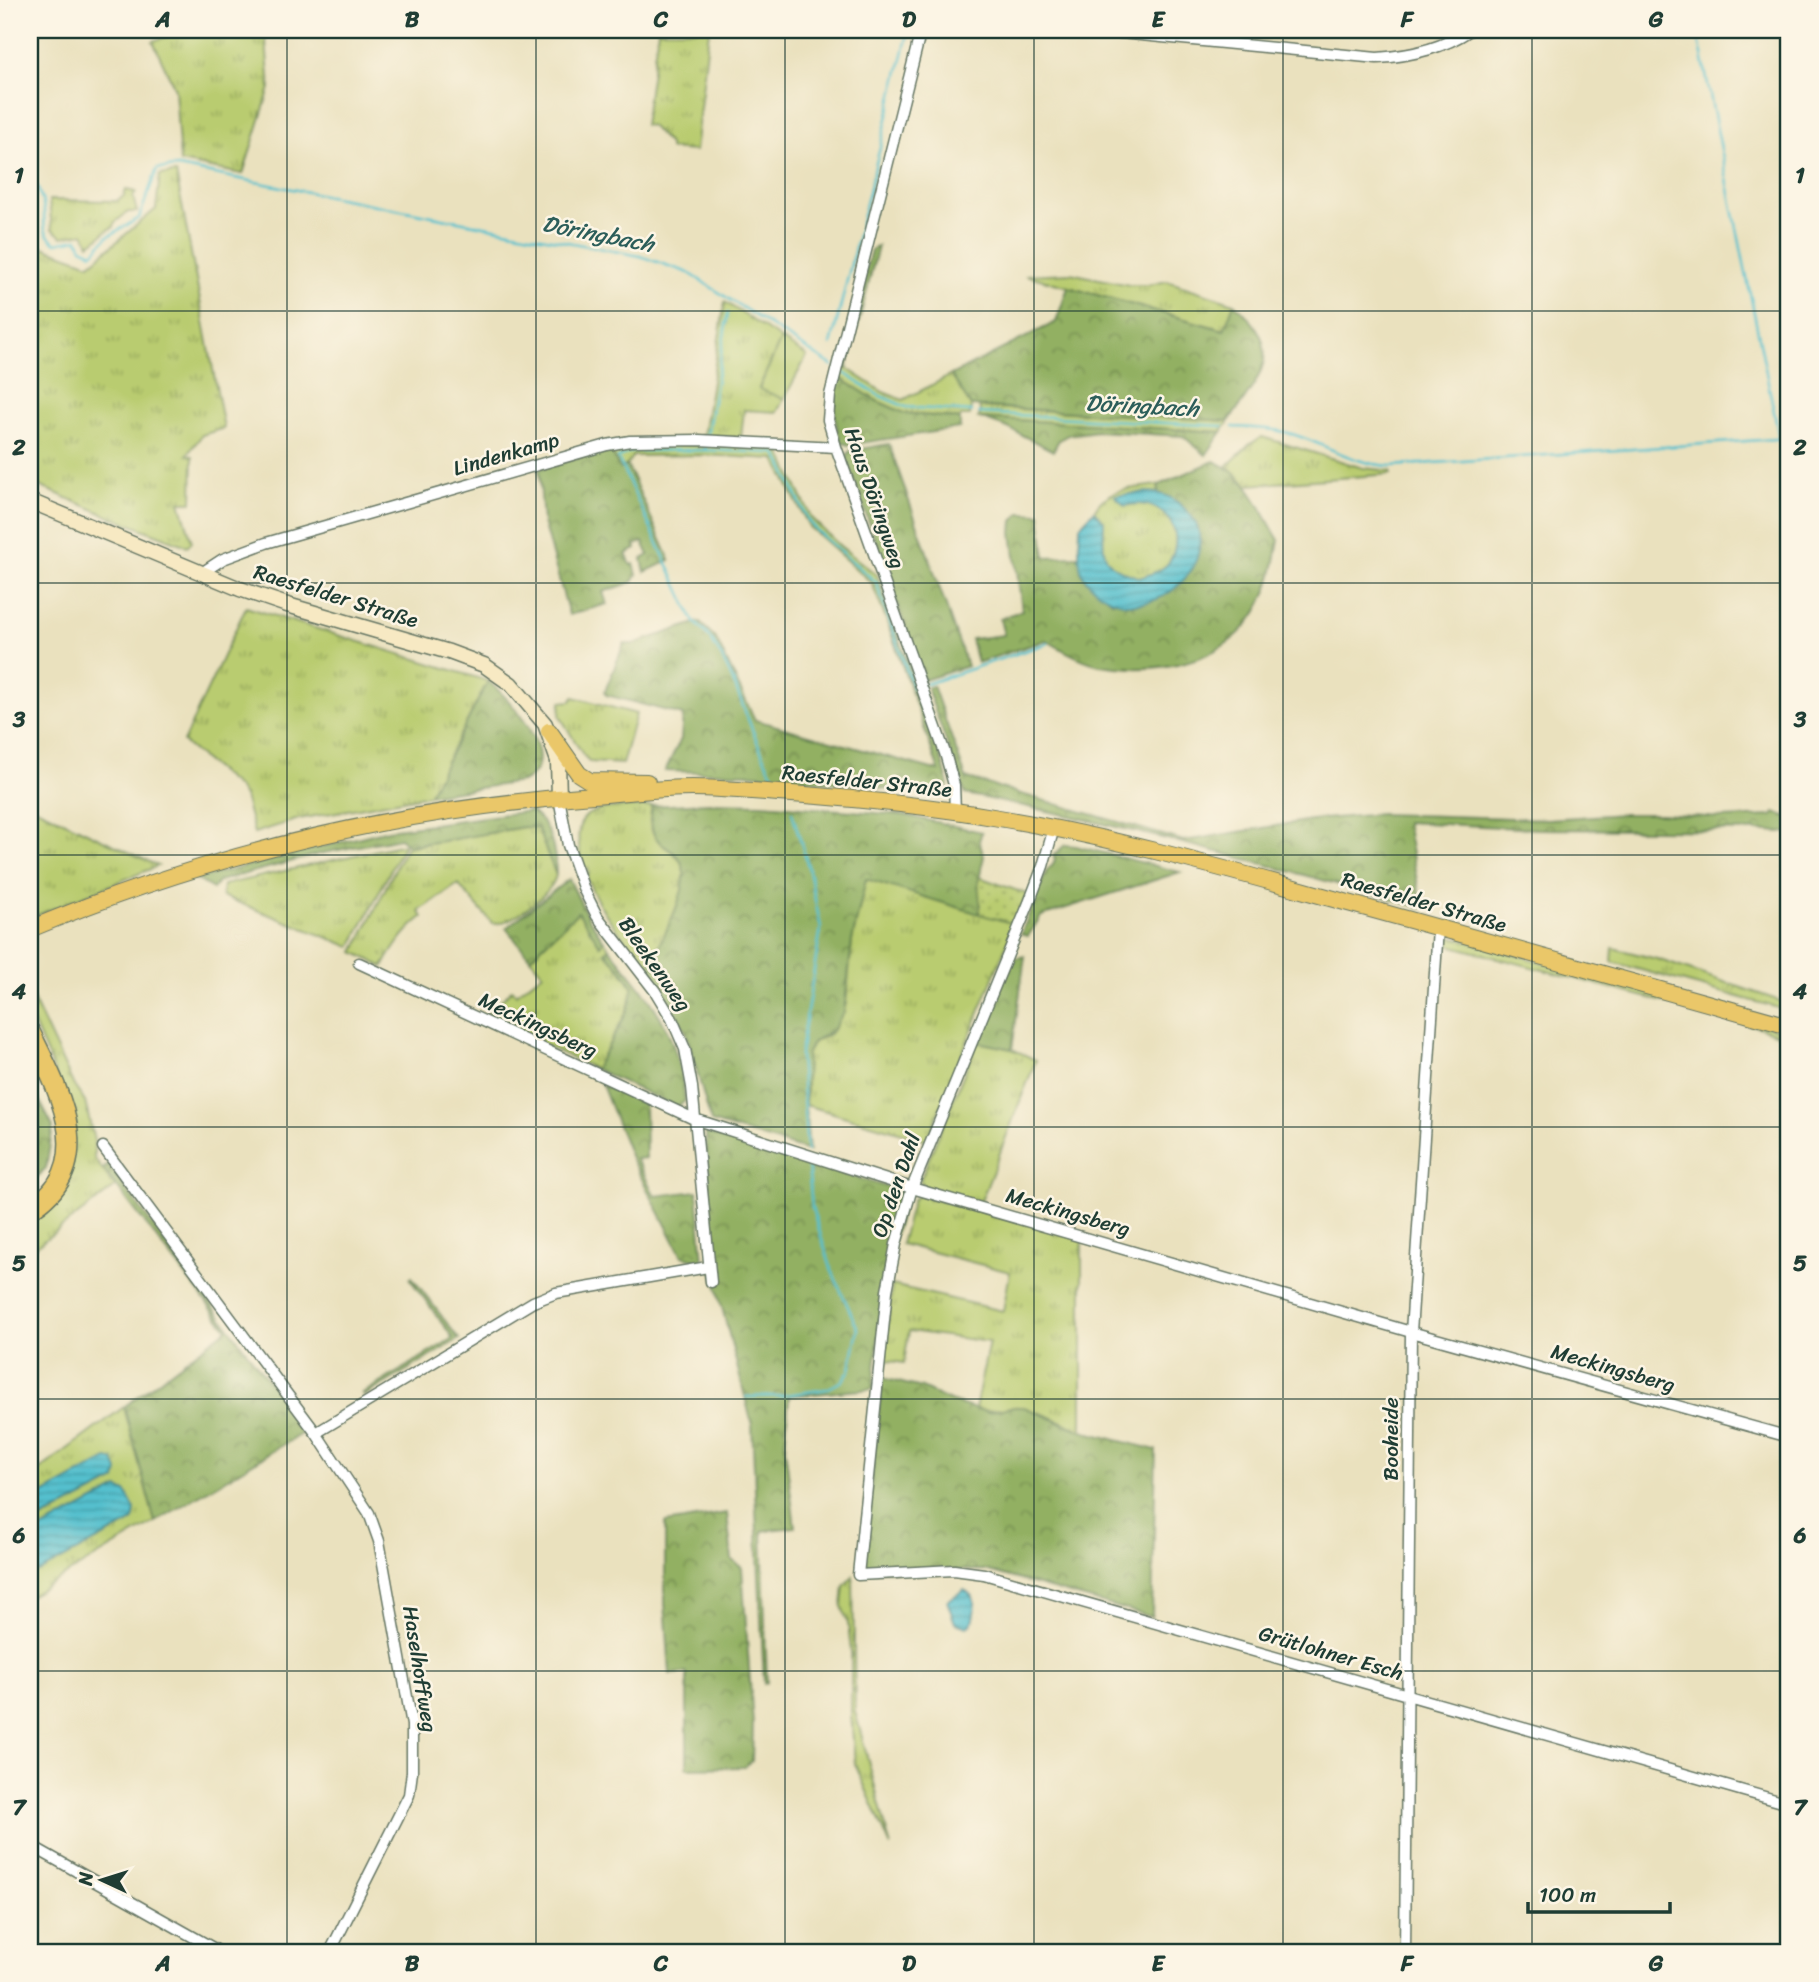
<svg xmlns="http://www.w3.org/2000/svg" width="1819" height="1982" font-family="Sriracha,sans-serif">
<defs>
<pattern id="grass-tufts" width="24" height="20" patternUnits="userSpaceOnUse" patternTransform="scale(1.75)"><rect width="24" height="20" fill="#b9cc70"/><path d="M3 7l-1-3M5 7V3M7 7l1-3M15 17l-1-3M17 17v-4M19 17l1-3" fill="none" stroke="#96a75d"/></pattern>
<pattern id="forest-crowns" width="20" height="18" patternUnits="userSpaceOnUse" patternTransform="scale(1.75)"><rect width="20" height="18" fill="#92b062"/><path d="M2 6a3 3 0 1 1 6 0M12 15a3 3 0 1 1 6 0" fill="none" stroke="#779052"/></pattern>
<pattern id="park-dots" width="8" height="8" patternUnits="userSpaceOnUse" patternTransform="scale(1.75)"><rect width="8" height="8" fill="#b9cc70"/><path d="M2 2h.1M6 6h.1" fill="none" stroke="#96a75d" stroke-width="1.8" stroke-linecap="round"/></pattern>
<pattern id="water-rules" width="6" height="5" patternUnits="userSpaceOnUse" patternTransform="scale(1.75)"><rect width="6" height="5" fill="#54c0ce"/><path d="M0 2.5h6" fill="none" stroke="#459da8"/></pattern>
</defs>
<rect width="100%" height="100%" fill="#fcf5e5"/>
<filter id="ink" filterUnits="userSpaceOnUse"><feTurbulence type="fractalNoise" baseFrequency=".0143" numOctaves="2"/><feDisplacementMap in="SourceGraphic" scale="14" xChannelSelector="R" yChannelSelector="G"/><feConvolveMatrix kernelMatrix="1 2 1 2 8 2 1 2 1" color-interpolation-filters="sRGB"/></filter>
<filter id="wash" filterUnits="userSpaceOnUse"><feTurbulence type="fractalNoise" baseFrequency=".00686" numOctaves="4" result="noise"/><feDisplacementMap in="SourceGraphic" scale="28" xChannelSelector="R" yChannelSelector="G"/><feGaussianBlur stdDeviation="1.57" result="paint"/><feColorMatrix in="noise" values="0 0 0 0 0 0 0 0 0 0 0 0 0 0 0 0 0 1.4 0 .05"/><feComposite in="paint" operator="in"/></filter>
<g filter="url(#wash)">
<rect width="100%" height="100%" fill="#eae1be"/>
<path fill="url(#grass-tufts)" stroke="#6c8452" stroke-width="2" d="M185,30H265L270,88L243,174L180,162L175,89L153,41Z
M658,30H709L695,151L669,149V144L651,126L644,125Z
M176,173L224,428L202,435L187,455L193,456L192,502H180L192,542L187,546L111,517L30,482V202H33L40,246L90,264L156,209L160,175Z
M126,190L136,192L133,197L137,212H128L114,223V227C99,233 101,239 89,244L84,233L62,237L52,229L49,200L116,201L124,196Z
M1070,273L1129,285H1149L1167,281L1234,303L1225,330L1025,275Z
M725,302L781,339L759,388L784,399L777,412L744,410L741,438L703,436Z
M842,365L883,392L903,400L951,375L971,406L970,416H960V419L904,413L877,401L839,377Z
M979,407L1229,421L1222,432L978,418L981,413Z
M1262,437L1363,468L1391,471V474L1248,485L1227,466L1250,444Z
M702,444L779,449L812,519L840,546L877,575L895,626L889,627L872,583L809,527L775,459L703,455L633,456L627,465L620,469L610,449L633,446Z
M1159,485L1158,493L1146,492L1125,506C1160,495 1189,530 1169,562C1163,571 1149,574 1140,578C1101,565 1102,561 1104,521L1094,511C1106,487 1135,488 1159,485Z
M246,607L488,681L429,795L299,819L254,833L244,796L237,787L183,742Z
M574,697L636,714L622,764L590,762L583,755L560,716L561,702L571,701Z
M30,805L158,866L30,918Z
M652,806C651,811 649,818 650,823C652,846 681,849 684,871C688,896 659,945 648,969C625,939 598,911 586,875L589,874L588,868H584C563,800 602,809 652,806Z
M524,827H537L556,875C552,894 512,923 493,924L458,884L419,911L423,917C405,930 393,948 383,967L354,952L406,847Z
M404,844L351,947L222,896L223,885Z
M866,878L1015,924L927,1140L805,1105L807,1053L813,1042L830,1034L846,1004L852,941Z
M578,912L600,944L604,941L609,948L606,952C614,962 628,976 632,988C636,1004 603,1053 595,1069L485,1017L512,989L516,994L543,973L530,958Z
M1448,936L1789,1032V1038L1758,1027L1441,943Z
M1613,948L1657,959L1789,1004V1011L1612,962Z
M30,993L74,1086L85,1102L94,1140V1158L115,1187L30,1251V1215L64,1181V1094L30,1015Z
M977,1042L1012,1049L1036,1060L980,1204L923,1187L920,1180Z
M920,1195L1082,1237V1431C1060,1421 1038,1409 1014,1408C999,1407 994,1413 975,1409L989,1342L909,1331L904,1363L884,1360L892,1285L1003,1311L1010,1272L901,1244L913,1199Z
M124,1407L155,1522L30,1596V1477Z
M853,1576L855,1711L891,1847L855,1764L851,1714V1652L848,1624L842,1606L844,1586Z"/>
<path fill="url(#forest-crowns)" stroke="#58764b" stroke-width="2" d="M878,246L847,369L842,365L871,250Z
M1068,287L1224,330L1234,303C1286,349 1263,373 1229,421L971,406L951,375L1056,322Z
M839,377L877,401L904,413L960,419V428L848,445L841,442C832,417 834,402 839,377Z
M980,418L1222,432L1206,455L1183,436L1097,431L1068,435L1059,440L1053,451L1008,428Z
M889,444L967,666L924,680L846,457L850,451Z
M610,449L620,469L627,465L670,560L645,572L642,559L649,555L643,542L635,545L636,549L626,554L631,565L634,564L637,575L633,582L603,592L607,604L569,615L543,522L539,469Z
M1214,461C1248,474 1261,511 1279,540C1274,569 1269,596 1251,620C1217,665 1153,674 1100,665C1081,661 1062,650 1046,640L977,663L971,639L1004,635L1000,619L1022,610L1012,533L1013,521L1020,513L1040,514L1045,557L1080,556L1081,572L1113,602L1197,556C1198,551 1200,544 1200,538C1199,519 1176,497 1158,493L1159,485Z
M699,622L715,637L755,720L939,771L889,627L895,626L944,767C946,777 951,786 944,795L746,773L665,771L681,739L683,715L606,695L605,691L624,644H633Z
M488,681C510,699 567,761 522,782L429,795Z
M933,686L966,778L1184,841L1311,820L1381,814L1548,819L1623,814H1661L1722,818L1773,816L1774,813L1789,817V833L1769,831L1537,829L1406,822L1422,908C1271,865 1120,824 965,794L927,688Z
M708,803L762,804L903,815L982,832L979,841L984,856L978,884L981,905L979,914L866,879L852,941L844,1013L833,1030L813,1042L807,1053L805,1105L809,1151L711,1122L686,1032L667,997L648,969C658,946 686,897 684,873C682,840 645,858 652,806Z
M530,811C551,823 556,853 556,875L537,828L524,827L444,841L408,845L400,838L323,853L219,881L213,889L196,879L388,830Z
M1065,845L1076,846L1180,872L1041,916L1028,936L1021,934L1047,870L1053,865L1055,859L1053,856Z
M569,879L588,917L604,941L600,945L578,912L530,958L506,928Z
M609,948C653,1001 678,1031 685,1101L677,1107L595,1069C603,1054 636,1004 632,988C628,975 614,962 605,952Z
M1025,956L1012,1049L977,1042L1011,959Z
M30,1082L53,1127L46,1168L30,1184Z
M602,1085L645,1105L646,1158L636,1159L655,1196L697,1191L703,1262L682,1256L631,1158Z
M706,1133L901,1191L905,1198L885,1271L873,1389L789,1396L785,1448L795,1527L762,1531L767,1683L764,1684L752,1424L713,1272Z
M108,1165L306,1431L155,1522L124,1407L227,1329L103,1169Z
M412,1277L459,1339L364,1396L362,1394L453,1338L410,1279Z
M882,1378L922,1388L950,1401L975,1409L989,1412L1010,1407H1024L1082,1431L1156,1450L1152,1617L985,1570L867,1571L863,1566Z
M727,1513L732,1560L742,1568L753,1724L752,1761L744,1767L687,1768V1673L670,1674L665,1603V1523Z"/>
<path fill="url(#park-dots)" stroke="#6c8452" stroke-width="2" d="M979,877L1027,894L1015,924L979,914C982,902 977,890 979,877Z"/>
<path fill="#b9cc70" stroke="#6c8452" stroke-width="2" d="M781,339L807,356L784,399L759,389Z"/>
<path fill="url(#water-rules)" stroke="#3a7e81" stroke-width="2" d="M1146,492C1165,493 1175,498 1188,512C1228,555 1158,631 1101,594C1094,589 1083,579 1081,570C1077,556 1080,540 1080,526L1094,511L1104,521C1102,559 1102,565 1140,578C1149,574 1163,571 1169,562C1189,530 1160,495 1125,506L1115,496Z
M107,1459L114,1460L118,1471L116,1480L30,1525V1501Z
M118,1488L126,1492L135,1510L133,1521L39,1572L30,1573V1535Z
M964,1590C977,1595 976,1612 971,1624L967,1627L955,1623L947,1601Z"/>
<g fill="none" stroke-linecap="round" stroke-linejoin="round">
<path stroke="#54c0ce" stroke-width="2.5" d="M1697,30L1779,437
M30,186H37C39,192 42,198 43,204C47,221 38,230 56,243L78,239L82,248L93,253L107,237L139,218L157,169L178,167L640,256L689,273L833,366
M831,345L909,30
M838,369L878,395L906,407L972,412
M979,413L1223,426
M1233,427C1255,428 1277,428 1298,436C1331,447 1354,464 1391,466L1789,438
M707,436L728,313
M706,442L705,450L775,453L778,456L809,522L817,531L876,582L913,688
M705,450L632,451L618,458L694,621C700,628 708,634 712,641C740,684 750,736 775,779
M926,684L1048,643
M792,812L808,866L821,928L800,1054L807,1151
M746,1397L779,1396L827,1389L842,1381L850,1370L858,1329L832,1271L812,1208L808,1163"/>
</g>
</g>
<g filter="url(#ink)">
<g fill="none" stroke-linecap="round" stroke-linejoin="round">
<g stroke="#667664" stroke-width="13">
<path id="street" d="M921,30L830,395L828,420L836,447L945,753L954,785L955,811
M1089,30L1377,58C1411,56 1442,49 1470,30
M200,574L223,559L266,543L607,445L630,441L699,440L836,447
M559,798L568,845L584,890L597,916L655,991L672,1019L685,1049L692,1087L711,1282
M1054,828L1043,866L1029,903L912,1188L896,1244L887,1291L858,1575L954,1570L984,1574L1789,1804
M359,963L694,1119L912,1188L1411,1332L1789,1437
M103,1147L316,1433L369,1513L379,1541L412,1725V1772L409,1795L330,1952
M316,1433L533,1302L556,1293L708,1267
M30,1845L220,1952
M1405,1952L1411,1332L1438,928"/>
</g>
<g stroke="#667664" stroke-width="17">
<path id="secondary" d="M30,501L240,589L284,604L449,652L484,665L511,684L545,724L558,761L559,798"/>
</g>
<g stroke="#667664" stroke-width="18">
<path id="primary" d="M549,731L579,774L590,781L647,782
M30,929C209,854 398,809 593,795C626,793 659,788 692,788C725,788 759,792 792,794C861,799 930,806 999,818C1119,838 1236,872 1352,904C1498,944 1644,985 1789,1026"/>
</g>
<g stroke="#667664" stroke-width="22">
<path id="highway" d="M30,1032C57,1088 102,1165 30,1209"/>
</g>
<use href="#street" stroke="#fff" stroke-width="10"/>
<use href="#secondary" stroke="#f7e9c3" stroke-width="14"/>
<use href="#primary" stroke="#eac769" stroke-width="16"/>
<use href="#highway" stroke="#eac769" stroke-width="19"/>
</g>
</g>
<path fill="none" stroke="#1f3d34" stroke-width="2" stroke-opacity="0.55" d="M287,30V1952M536,30V1952M785,30V1952M1034,30V1952M1283,30V1952M1532,30V1952M30,311H1789M30,583H1789M30,855H1789M30,1127H1789M30,1399H1789M30,1671H1789"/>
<g text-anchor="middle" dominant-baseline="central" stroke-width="5" stroke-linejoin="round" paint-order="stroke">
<g font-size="21" fill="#1f3d34" stroke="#fcf5e5">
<text transform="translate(506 454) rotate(-16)">Lindenkamp</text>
<text transform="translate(875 498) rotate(71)">Haus Döringweg</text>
<text transform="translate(336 596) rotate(17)">Raesfelder Straße</text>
<text transform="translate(867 781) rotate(6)">Raesfelder Straße</text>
<text transform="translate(1424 902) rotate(16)">Raesfelder Straße</text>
<text transform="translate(655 964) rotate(55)">Bleekenweg</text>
<text transform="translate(538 1025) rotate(25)">Meckingsberg</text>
<text transform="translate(896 1185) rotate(-71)">Op den Dahl</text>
<text transform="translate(1068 1212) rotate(16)">Meckingsberg</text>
<text transform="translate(1613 1368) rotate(16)">Meckingsberg</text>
<text transform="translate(1391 1439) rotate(-90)">Booheide</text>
<text transform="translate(1331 1653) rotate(16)">Grütlohner Esch</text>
<text transform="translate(420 1669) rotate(81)">Haselhoffweg</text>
</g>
<g font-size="23" font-style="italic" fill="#2c5e5a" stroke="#fcf5e5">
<text transform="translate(598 234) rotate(11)">Döringbach</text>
<text transform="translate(1142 406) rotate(3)">Döringbach</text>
</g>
</g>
<rect width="1819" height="1982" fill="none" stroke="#fcf5e5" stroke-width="77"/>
<g transform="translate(102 1880) rotate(274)" stroke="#fcf5e5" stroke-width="5" paint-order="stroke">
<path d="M0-5L12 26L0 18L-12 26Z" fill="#1f3d34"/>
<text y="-10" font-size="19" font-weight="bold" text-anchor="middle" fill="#1f3d34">N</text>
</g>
<path d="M1528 1902v10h142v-10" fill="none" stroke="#1f3d34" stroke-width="3.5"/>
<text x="1539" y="1902" font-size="21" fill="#1f3d34" stroke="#fcf5e5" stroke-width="5" paint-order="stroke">100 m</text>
<rect x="38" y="38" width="1742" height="1906" fill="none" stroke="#1f3d34" stroke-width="2.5"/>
<g font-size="23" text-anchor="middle" font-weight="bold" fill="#1f3d34">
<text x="163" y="27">A</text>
<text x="412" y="27">B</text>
<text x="661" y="27">C</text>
<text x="909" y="27">D</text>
<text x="1158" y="27">E</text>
<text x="1407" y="27">F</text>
<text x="1656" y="27">G</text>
<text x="19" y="183">1</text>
<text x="1800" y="183">1</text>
<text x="19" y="455">2</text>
<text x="1800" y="455">2</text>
<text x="19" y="727">3</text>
<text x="1800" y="727">3</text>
<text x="19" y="999">4</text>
<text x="1800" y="999">4</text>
<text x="19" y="1271">5</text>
<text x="1800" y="1271">5</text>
<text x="19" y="1543">6</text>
<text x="1800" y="1543">6</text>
<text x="19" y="1815">7</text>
<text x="1800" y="1815">7</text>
<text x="163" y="1971">A</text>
<text x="412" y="1971">B</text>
<text x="661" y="1971">C</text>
<text x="909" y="1971">D</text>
<text x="1158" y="1971">E</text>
<text x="1407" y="1971">F</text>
<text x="1656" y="1971">G</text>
</g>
</svg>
